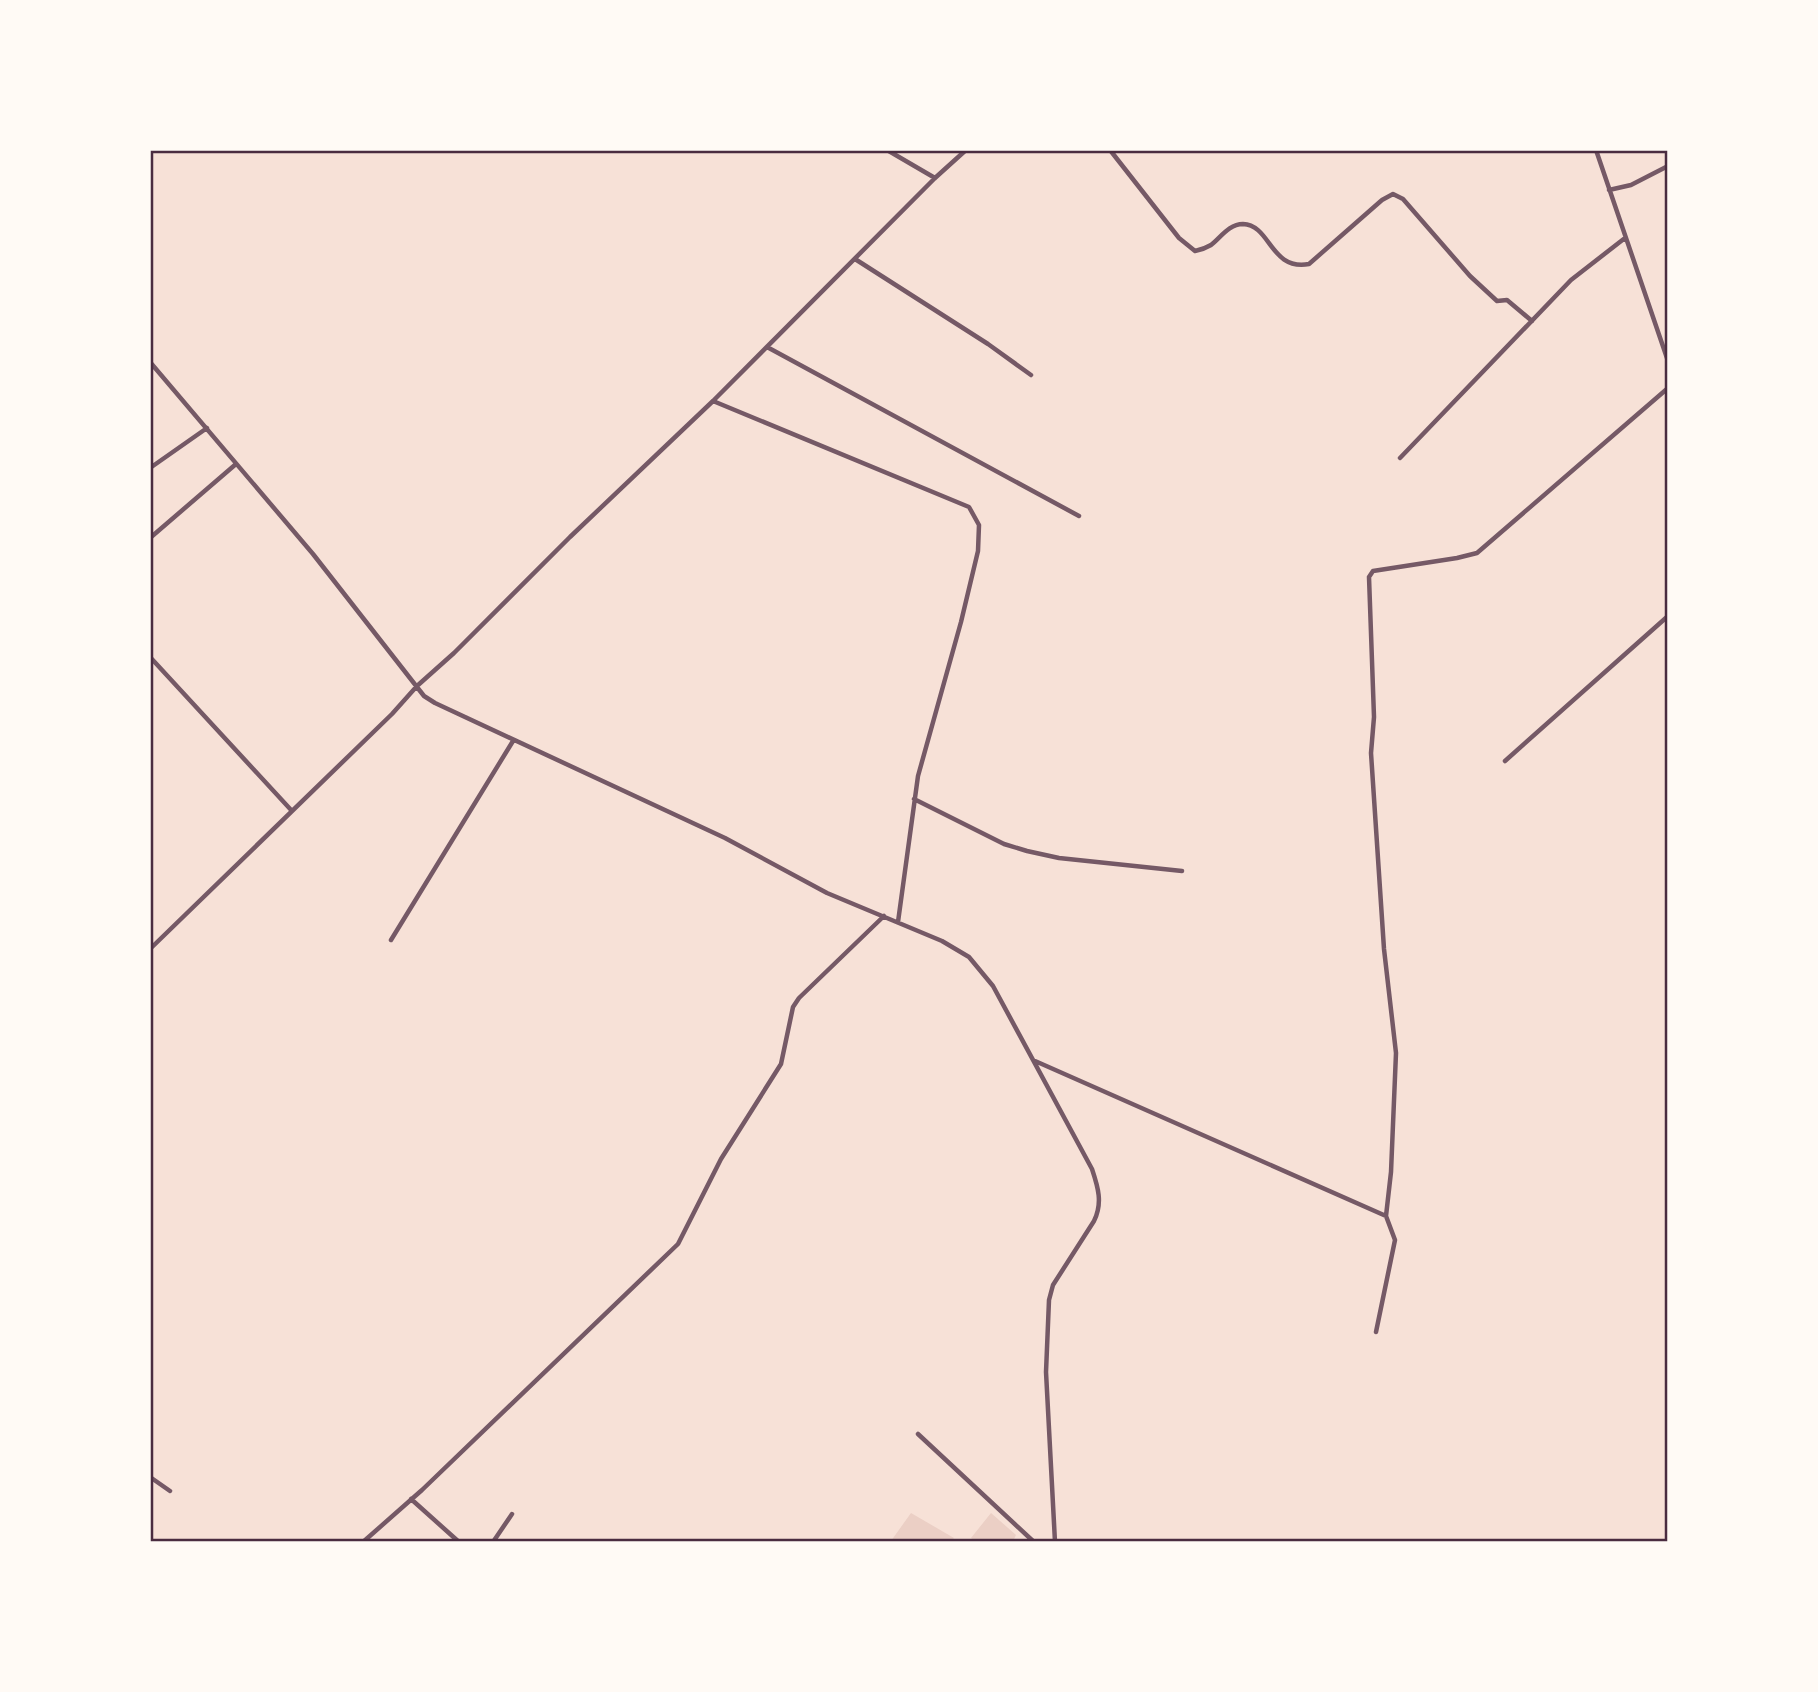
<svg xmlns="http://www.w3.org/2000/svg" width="1818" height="1692" font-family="'Crimson Pro',serif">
<rect width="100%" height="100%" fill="#f7e1d7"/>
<path fill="#ebcfc5" d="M911,1513L954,1538L951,1541H891Z
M991,1513L1016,1535L1013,1541H975L971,1538Z"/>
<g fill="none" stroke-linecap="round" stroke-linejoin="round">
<path stroke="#755966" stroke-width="4.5" d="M887,150L935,178
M1110,150L1179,238L1195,251C1200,250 1206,248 1211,245C1221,237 1229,224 1243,224C1271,225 1270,271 1309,264L1382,200L1393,194L1403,199L1470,276L1497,301L1507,300L1532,321
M1596,150L1668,361
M1609,190L1631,185L1668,166
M855,259L988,344L1031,375
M767,347L1079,516
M150,362L313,554L424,696L435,703L725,838L827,893L942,941L969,957L993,986L1092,1169C1098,1187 1103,1203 1094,1221L1053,1285L1049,1300L1046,1372L1055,1542
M713,401L969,507L979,525L978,551L961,622L918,776L898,922
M1400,458L1571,280L1625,238
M150,468L207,428
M150,538L236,464
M150,657L292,811
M1505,761L1668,616
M914,799L1004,844L1027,851L1059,858L1182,871
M391,940L513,741
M150,949L392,714L417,686L454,653L570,537L713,401L935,178L966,150
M1035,1061L1386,1216
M1376,1332L1395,1240L1386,1216L1391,1172L1396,1053L1384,949L1371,753L1374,717L1369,577L1373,571L1457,558L1477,553L1668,388
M918,1434L1034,1542
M150,1477L170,1491
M411,1499L459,1542
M363,1542L422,1490L678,1244L721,1159L781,1064L793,1007L799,998L884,916
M493,1542L512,1514"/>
</g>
<rect width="1818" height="1692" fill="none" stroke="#fffaf5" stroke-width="304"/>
<rect x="152" y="152" width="1514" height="1388" fill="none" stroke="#4a2c40" stroke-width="2.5"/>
</svg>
